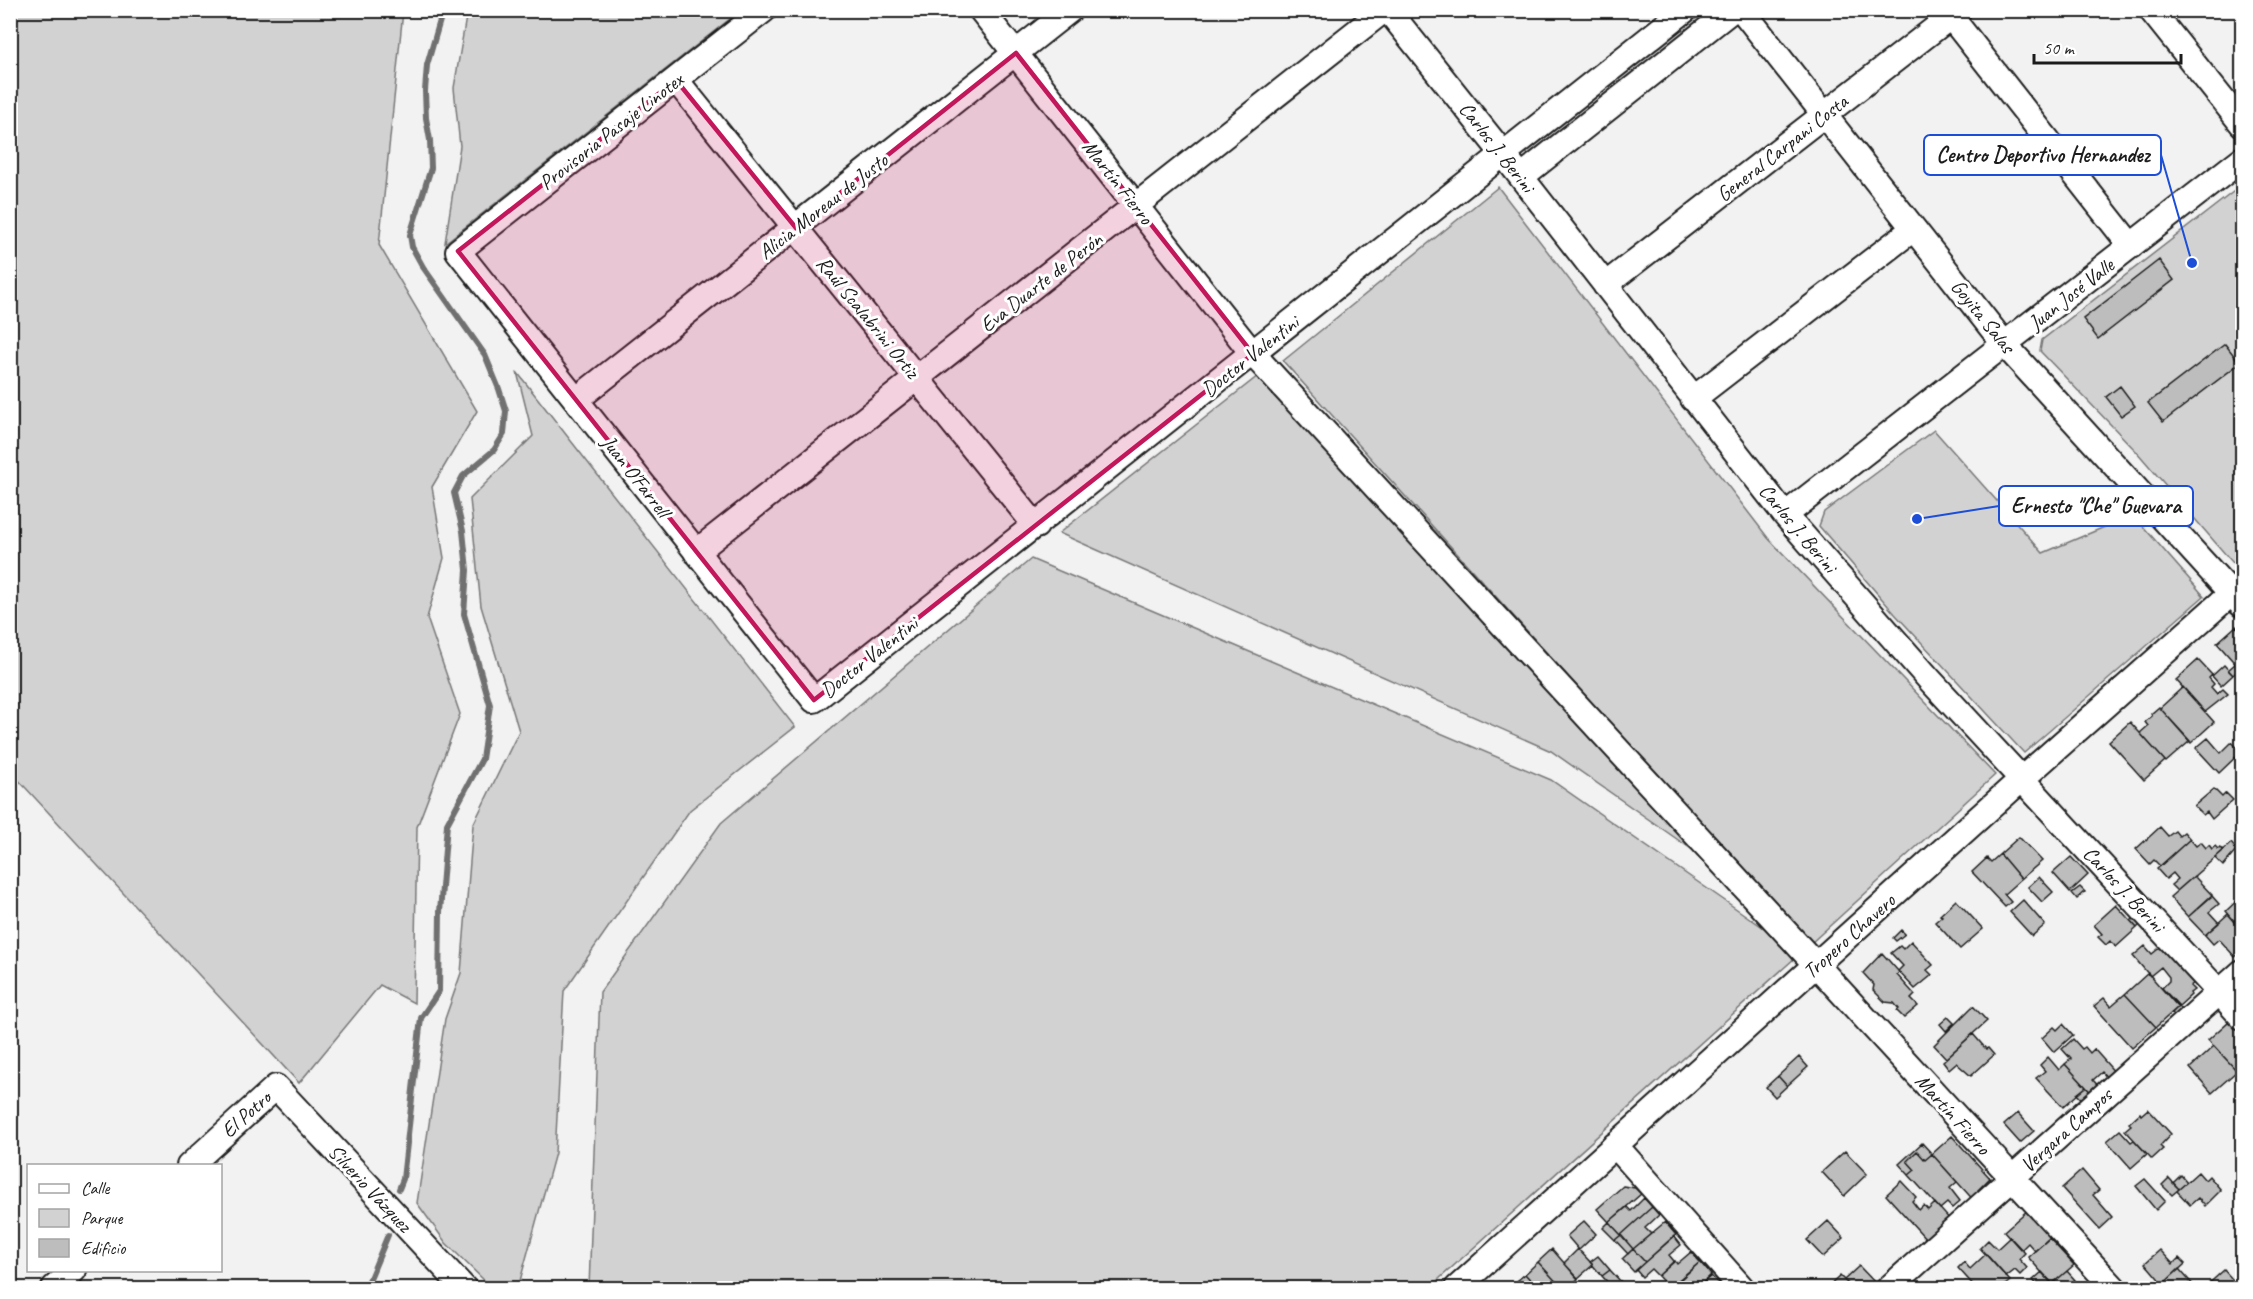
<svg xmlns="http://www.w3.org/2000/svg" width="2253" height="1299" font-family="Caveat,sans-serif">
<rect width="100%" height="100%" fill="#f2f2f2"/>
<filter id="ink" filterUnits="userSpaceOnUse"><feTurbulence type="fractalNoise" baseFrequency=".0167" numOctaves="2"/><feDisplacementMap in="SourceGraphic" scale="12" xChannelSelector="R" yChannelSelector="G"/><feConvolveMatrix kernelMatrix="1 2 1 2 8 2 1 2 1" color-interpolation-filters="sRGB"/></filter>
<g filter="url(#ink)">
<path fill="#d2d2d2" stroke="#777" stroke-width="1.5" d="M11,10L403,11L379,245L477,411L432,487L444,558L427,618L460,714L417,827L414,1003L380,985L299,1083L11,772Z
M467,11V10L740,11L445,243L460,146L454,88Z
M1703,11H1715L1534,154L1528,155L1526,152Z
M2242,185V555L2233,563L2136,451L2040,351L2042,340Z
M1498,187L1768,538L1995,775L1810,944L1283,361Z
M517,372L795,727L690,810L564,991L555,1153L518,1288H492L446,1243L417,1203L445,1019L461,973L473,825L519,731L481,606L470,499L533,436Z
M1258,376L1704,858L1551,751L1059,533Z
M1934,430L2043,553L2133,515L2204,596L2024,753L1895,614L1819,526L1824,512Z
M1031,559L1551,780L1774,935L1796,957L1429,1288H589L600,992L721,823Z"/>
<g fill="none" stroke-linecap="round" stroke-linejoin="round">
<path stroke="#707070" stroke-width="6" d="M399,1189L403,1179L421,1018L439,991L440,912L447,824L482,759L490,705L464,614L467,570L463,531L454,493L463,476L494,450L504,434L506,411L499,389L485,355L423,267L412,247L410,235L431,168L430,140L426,118L425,91L427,65L443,10
M366,1288L388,1235"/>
</g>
<path fill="#bdbdbd" stroke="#1c1c1c" stroke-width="1.5" d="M2159,260L2174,280L2098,339L2083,319Z
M2225,344L2240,363L2163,422L2148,403Z
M2120,386L2135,406L2121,416L2106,397Z
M2236,626L2242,633V666L2240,669L2217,643Z
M2198,660L2212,675L2209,678L2214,684L2211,687L2217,694L2223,689L2228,694L2205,712L2176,680Z
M2235,664L2240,669L2233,675L2228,670Z
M2224,665L2233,675L2221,686L2212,676Z
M2183,687L2214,722L2191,743L2160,708Z
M2242,697V709L2236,702Z
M2159,707L2190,741L2166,762L2140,733L2148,726L2145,722L2152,716L2151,714Z
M2130,722L2165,761L2144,780L2109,741Z
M2208,738L2221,753L2232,742L2241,752L2219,773L2196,748Z
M2214,789L2222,797L2226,793L2233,800L2212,819L2207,812L2203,815L2194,806Z
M2160,827L2168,836L2175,831L2179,836L2184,832L2190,839L2160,866L2154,860L2150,864L2136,849Z
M2019,837L2042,861L2021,879L2000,854Z
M2190,839L2196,846L2201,842L2206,848L2209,845L2212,849L2215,846L2218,849L2219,848L2224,850L2177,891L2171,885L2178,879L2173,873L2166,879L2157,869Z
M2231,843L2237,850L2223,866L2215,858Z
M2000,854L2021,879L2004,894L2011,902L2005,907L1972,872L1987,858L1991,862Z
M2071,857L2088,875L2070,892L2053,873Z
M2194,876L2212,895L2188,917L2170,897Z
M2039,877L2053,892L2042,902L2028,887Z
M2080,887L2085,892L2077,899L2072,893Z
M2212,896L2219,904L2209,912L2219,923L2205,935L2188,917Z
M2242,896V930L2226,911Z
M1956,900L1983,929L1960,949L1935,922L1942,916L1940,915Z
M2023,900L2045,925L2032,936L2010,912Z
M2116,905L2137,928L2116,947L2110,941L2106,945L2098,937L2102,934L2094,925Z
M2228,914L2242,930V951L2235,957L2219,939L2213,944L2205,935Z
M2137,915L2143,922L2137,928L2131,921Z
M1901,930L1905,934L1896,941L1893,938Z
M1911,941L1933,965L1927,970L1932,975L1915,989L1898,971L1903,966L1891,953L1900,946L1903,949Z
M2163,945L2191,976L2189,978L2194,983L2190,986L2194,990L2190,993L2191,995L2179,1006L2162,988L2169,981V977L2161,967L2150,976L2133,956L2145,946L2152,954Z
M1882,953L1899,972L1897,975L1915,995L1911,999L1918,1006L1904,1018L1897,1011L1899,1009L1894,1003L1885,1002L1873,990L1874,985L1863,973Z
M2148,973L2178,1007L2156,1027L2125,994Z
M2125,994L2156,1027L2132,1048L2094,1006L2104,998L2111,1006Z
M1973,1006L1987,1021L1946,1058L1934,1045Z
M2178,1007L2185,1013L2178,1019L2172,1013Z
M1948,1017L1954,1023L1946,1031L1940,1024Z
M2228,1022L2242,1029V1070L2239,1073L2208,1040Z
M2063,1024L2073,1035L2054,1052L2042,1038L2054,1027L2057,1030Z
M1973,1034L1986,1049L1988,1048L1994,1055L1971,1076L1956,1063L1949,1069L1943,1061Z
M2073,1039L2082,1049L2085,1047L2090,1053L2094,1049L2117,1075L2110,1081L2102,1072L2093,1080L2101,1089L2094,1096L2065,1064L2071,1059L2062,1049Z
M2214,1046L2237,1071L2212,1093L2190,1068Z
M1799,1057L1808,1067L1787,1086L1778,1076Z
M2048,1057L2059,1070L2065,1064L2086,1087L2063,1107L2036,1078L2045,1071L2040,1065Z
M1778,1076L1787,1086L1775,1097L1766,1087Z
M2086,1087L2094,1096L2085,1103L2077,1094Z
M2148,1109L2171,1134L2160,1146L2163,1149L2152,1159L2125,1130L2131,1125L2129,1123L2140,1113L2141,1115Z
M2018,1113L2034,1131L2020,1143L2004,1125Z
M2120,1130L2131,1142L2134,1140L2147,1154L2131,1168L2107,1141Z
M1952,1136L1990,1178L1978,1190L1984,1197L1977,1204L1932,1154Z
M1922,1143L1932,1154L1925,1160L1917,1151L1907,1161L1915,1170L1909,1175L1899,1164Z
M1845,1151L1867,1174L1844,1196L1822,1172Z
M1917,1151L1925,1160L1932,1154L1957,1182L1950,1188L1960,1201L1952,1208L1947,1203L1940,1209L1909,1175L1915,1170L1907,1161Z
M2082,1170L2099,1190L2093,1195L2112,1217L2099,1229L2062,1188Z
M2198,1172L2205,1180L2209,1176L2221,1190L2205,1206L2198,1198L2190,1205L2177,1191Z
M2181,1175L2187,1182L2179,1189L2173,1183Z
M2169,1178L2179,1189L2172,1195L2162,1185Z
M2145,1179L2165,1201L2156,1210L2136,1186Z
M1901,1181L1916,1197L1912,1201L1919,1210L1924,1205L1928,1210L1935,1203L1954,1224L1928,1241L1886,1195Z
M1623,1186L1635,1188L1641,1194L1609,1222L1597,1209Z
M1644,1198L1652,1207L1621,1235L1609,1222L1627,1207L1631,1211Z
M1652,1207L1659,1215L1645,1228L1651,1234L1633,1249L1621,1235Z
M2028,1210L2052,1236L2035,1251L2028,1243L2021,1250L2004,1231Z
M1584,1221L1596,1234L1579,1250L1567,1236Z
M1828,1221L1844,1238L1823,1257L1807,1240Z
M1609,1222L1621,1235L1615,1240L1603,1228Z
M1665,1222L1676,1235L1645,1262L1633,1249Z
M1621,1235L1633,1249L1628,1254L1615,1240Z
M1674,1236L1681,1245L1669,1255L1674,1261L1658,1276L1651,1269L1642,1277L1636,1270Z
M2010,1237L2025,1253L2019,1259L2027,1268L2020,1275L2015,1270L2006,1277L1980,1248L1988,1240L1997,1249Z
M2049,1238L2074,1265L2052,1284L2028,1257Z
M1552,1249L1578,1279L1567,1288H1562L1538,1262Z
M1578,1249L1593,1265L1578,1278L1564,1263Z
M1633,1249L1645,1262L1634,1272L1622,1259Z
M2160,1250L2173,1264L2179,1258L2185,1264L2163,1284L2145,1263Z
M1691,1252L1700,1262L1669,1288L1658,1276L1675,1261L1677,1264Z
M1986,1254L2010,1281L2001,1288H1976L1958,1268L1964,1262L1970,1269Z
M1598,1256L1610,1270L1602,1276L1590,1262Z
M1538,1262L1562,1288H1538L1525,1274Z
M1700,1262L1711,1275L1697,1288H1671Z
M1859,1266L1880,1288H1852L1844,1280Z
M2179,1269L2196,1288H2159Z
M1610,1270L1622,1283L1615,1288H1613L1602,1276Z
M2224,1270L2240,1288H2204Z
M2067,1271L2075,1280L2065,1288H2057L2052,1284Z
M2042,1272L2057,1288H2040L2033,1280Z
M1525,1274L1538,1288H1511L1510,1287Z
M1711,1276L1723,1288H1697Z
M1840,1276L1852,1288H1827Z"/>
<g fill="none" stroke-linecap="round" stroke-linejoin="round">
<g stroke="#1c1c1c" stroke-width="28">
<path id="minor" d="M764,10L458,251L814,700L1685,10
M981,10L1253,354L2114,1288
M1388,10L1504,155L1785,515L1929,679L2242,1017
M1742,10L2005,345L2241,604
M2151,10L2242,124
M1951,17L2131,246
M676,80L1036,526
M1521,177L1732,10
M1605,285L1959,10
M1693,399L1913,229
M576,400L1070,10
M1785,515L2242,159
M696,552L1384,10
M1615,1145L1742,1288
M189,1166L276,1087L464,1288
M54,1288L74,1270
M1457,1288L2023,778L2242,584
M1889,1288L2242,972"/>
</g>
<use href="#minor" stroke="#fff" stroke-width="24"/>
</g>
</g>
<path fill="#c2185b" fill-opacity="0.2" stroke="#c2185b" stroke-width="4.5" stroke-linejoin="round" d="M1016,53L1253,354L814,700L458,251L676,80L796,228Z"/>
<g text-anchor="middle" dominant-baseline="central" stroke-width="6" stroke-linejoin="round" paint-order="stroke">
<g font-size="21" fill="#1c1c1c" stroke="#fff">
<text transform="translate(611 131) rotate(-38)">Provisoria Pasaje Linotex</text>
<text transform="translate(1497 147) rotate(52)">Carlos J. Berini</text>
<text transform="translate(1782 148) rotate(-38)">General Carpani Costa</text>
<text transform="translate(1118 182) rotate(52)">Martín Fierro</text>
<text transform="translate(823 206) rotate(-38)">Alicia Moreau de Justo</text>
<text transform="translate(1041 282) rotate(-38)">Eva Duarte de Perón</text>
<text transform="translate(2071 294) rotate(-38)">Juan José Valle</text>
<text transform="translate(1983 316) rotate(51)">Goyita Salas</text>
<text transform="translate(868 317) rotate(51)">Raúl Scalabrini Ortiz</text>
<text transform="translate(1250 356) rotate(-38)">Doctor Valentini</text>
<text transform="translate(636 476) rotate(52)">Juan O'Farrell</text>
<text transform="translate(1798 528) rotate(50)">Carlos J. Berini</text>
<text transform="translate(869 657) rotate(-38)">Doctor Valentini</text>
<text transform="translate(2124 889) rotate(47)">Carlos J. Berini</text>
<text transform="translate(1849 936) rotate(-42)">Tropero Chavero</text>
<text transform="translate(246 1114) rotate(-42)">El Potro</text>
<text transform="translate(1953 1114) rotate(48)">Martín Fierro</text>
<text transform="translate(2066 1130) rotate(-42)">Vergara Campos</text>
<text transform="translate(370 1188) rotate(47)">Silverio Vázquez</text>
</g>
</g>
<path fill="none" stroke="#1d4ed8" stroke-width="2" d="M2192 263L2161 155M1917 519L1999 506"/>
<g fill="#1d4ed8" stroke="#fff" stroke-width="2">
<circle cx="2192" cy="263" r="6"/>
<circle cx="1917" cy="519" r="6"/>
</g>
<g fill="#fff" stroke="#1d4ed8" stroke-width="2">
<rect x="1924" y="135" width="237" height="40" rx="6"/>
<rect x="1999" y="486" width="194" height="40" rx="6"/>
</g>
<g font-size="22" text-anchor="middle" font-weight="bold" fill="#1c1c1c">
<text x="2043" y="162">Centro Deportivo Hernandez</text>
<text x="2096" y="513">Ernesto "Che" Guevara</text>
</g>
<rect width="2253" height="1299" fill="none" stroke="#fff" stroke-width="36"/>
<rect x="18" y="18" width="2217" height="1263" fill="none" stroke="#1c1c1c" stroke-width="2" filter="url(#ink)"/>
<rect x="27" y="1164" width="195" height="108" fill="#ffffff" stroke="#a4a4a4" stroke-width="1.5"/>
<rect x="39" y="1184" width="30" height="9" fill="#ffffff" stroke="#a4a4a4" stroke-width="1.5"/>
<text x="81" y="1194" font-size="18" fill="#1c1c1c">Calle</text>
<rect x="39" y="1209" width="30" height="18" fill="#d2d2d2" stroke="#a4a4a4" stroke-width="1.5"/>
<text x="81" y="1224" font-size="18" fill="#1c1c1c">Parque</text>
<rect x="39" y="1239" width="30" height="18" fill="#bdbdbd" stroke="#a4a4a4" stroke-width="1.5"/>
<text x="81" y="1254" font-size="18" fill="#1c1c1c">Edificio</text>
<path d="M2034 54v9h147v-9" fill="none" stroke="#1c1c1c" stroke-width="3"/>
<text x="2043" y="54" font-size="18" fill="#1c1c1c" stroke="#ffffff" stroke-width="4.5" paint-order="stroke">50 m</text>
</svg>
